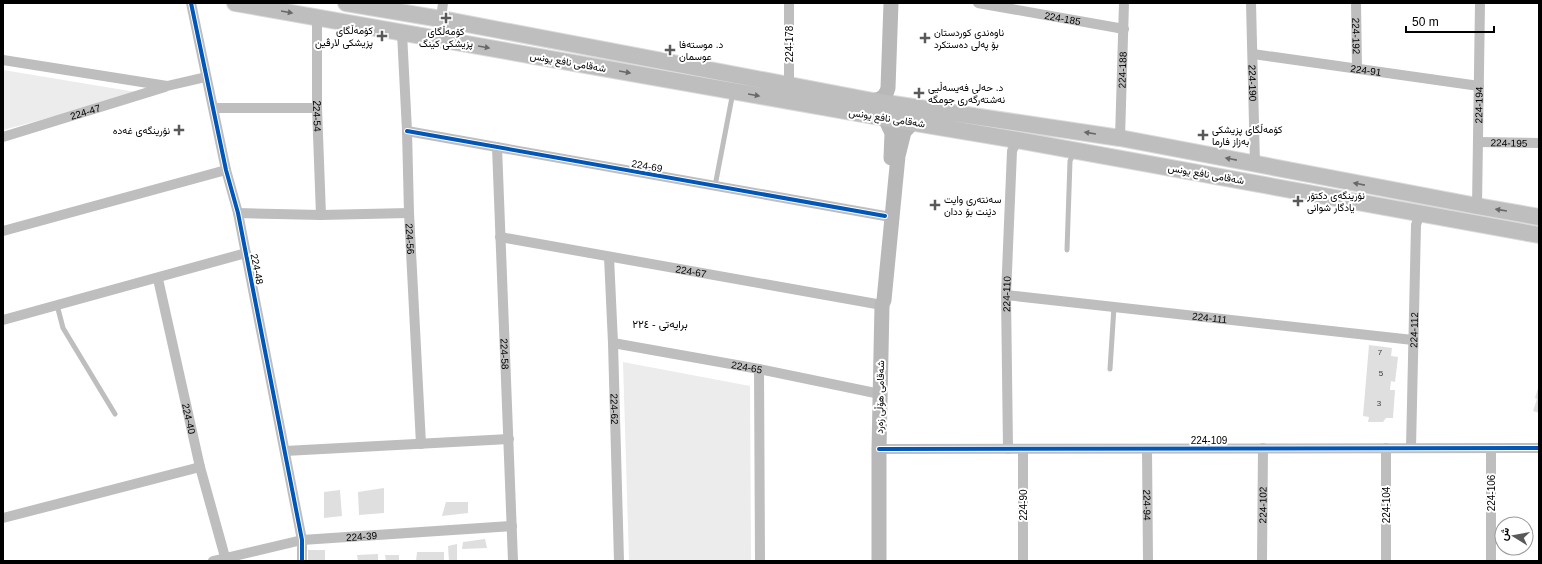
<svg xmlns="http://www.w3.org/2000/svg" width="1542" height="564" font-family="Helvetica,Vazirmatn,sans-serif">
<rect width="100%" height="100%" fill="#fff"/>
<path fill="#ececec" d="M3,70L142,93L3,130Z
M623,362L750,386L751,561H629Z"/>
<path fill="#dfdfdf" d="M1369,345L1392,348L1391,356L1398,357L1395,382L1391,381L1390,390H1395L1393,418H1386L1383,422H1368L1369,417L1363,416Z
M1539,385V413L1533,411L1537,399L1535,398Z
M384,488V513L359,515L358,492Z
M340,490L342,516L324,518V492Z
M446,502H468V513L442,516Z
M485,539L487,548L462,549L463,542Z
M457,544V561H449L448,546Z
M308,550H325V561H308Z
M417,552H444V561H416Z
M378,554V561H358L357,555Z
M385,555H399V561H386Z"/>
<g fill="none" stroke-linecap="round" stroke-linejoin="round">
<g stroke="#dbdbdb" stroke-width="18">
<path id="primary" d="M235,3L885,118L1017,140L1539,235
M346,3L441,19L873,101L1120,138L1477,206L1539,217"/>
</g>
<path stroke="#bebebe" stroke-width="5" d="M715,186L733,92
M1067,250L1070,161L1074,152
M57,305L63,328L115,414
M1110,369L1114,307"/>
<g stroke="#bebebe" stroke-width="10">
<path d="M191,3L226,170L238,213L302,540V561"/>
<path id="s1" d="M978,3L1124,29"/>
<path id="s2" d="M1251,3L1255,164"/>
<path id="s3" d="M1356,3L1357,69"/>
<path id="s4" d="M317,18V108L321,215"/>
<path d="M441,19L443,3"/>
<path id="s5" d="M402,33L407,131L409,213L421,444"/>
<path id="s6" d="M1253,54L1479,86"/>
<path d="M3,60L167,86L206,77"/>
<path d="M789,85V3"/>
<path d="M214,108H317"/>
<path d="M407,131L885,216"/>
<path id="s7" d="M3,137L165,87"/>
<path id="s8" d="M1120,138L1124,3"/>
<path id="s9" d="M1478,142L1539,143"/>
<path id="s10" d="M497,147L513,561"/>
<path id="s11" d="M1477,206L1480,3"/>
<path d="M238,213L321,215L409,213"/>
<path d="M3,231L226,170"/>
<path id="s12" d="M500,237L882,305"/>
<path id="s13" d="M609,257L613,343L619,561"/>
<path id="s14" d="M158,279L200,467L225,557"/>
<path id="s15" d="M1006,295L1413,340"/>
<path d="M3,320L246,253"/>
<path id="s16" d="M613,343L759,369L880,394"/>
<path d="M759,369L760,561"/>
<path d="M1386,448V561"/>
<path id="s17" d="M1411,448L1416,225L1420,213"/>
<path d="M1491,448V561"/>
<path d="M879,449L1539,448"/>
<path id="s18" d="M1008,449L1006,295L1012,151L1017,140"/>
<path id="s19" d="M1147,449L1148,561"/>
<path d="M285,451L509,439"/>
<path d="M3,518L200,467"/>
<path id="s20" d="M213,561L302,540L512,526"/>
<path d="M1023,561V449"/>
<path id="s21" d="M1262,561L1263,448"/>
</g>
<path stroke="#b8b8b8" stroke-width="15" d="M873,101C882,99 886,96 888,88L891,3
M885,118L892,133L891,158
M879,561V449L882,305L884,300L898,156L904,132L913,122"/>
<use href="#primary" stroke="#bebebe" stroke-width="16"/>
<g stroke="#fff" stroke-width="6">
<path id="cycleway" d="M191,3L226,170L238,213L302,540V561
M407,131L885,216
M879,449L1539,448"/>
</g>
<use href="#cycleway" stroke="#0057b8" stroke-width="4"/>
</g>
<defs><path id="oneway-solid" d="M-6-.8H1V-3.2L6.5 0L1 3.2V.8H-6Z"/></defs>
<g fill="#686868">
<use href="#oneway-solid" transform="translate(287 12) rotate(10)"/>
<use href="#oneway-solid" transform="translate(484 47) rotate(10)"/>
<use href="#oneway-solid" transform="translate(625 72) rotate(10)"/>
<use href="#oneway-solid" transform="translate(754 95) rotate(10)"/>
<use href="#oneway-solid" transform="translate(1090 133) rotate(-171)"/>
<use href="#oneway-solid" transform="translate(1231 159) rotate(-169)"/>
<use href="#oneway-solid" transform="translate(1359 184) rotate(-169)"/>
<use href="#oneway-solid" transform="translate(1501 210) rotate(-171)"/>
</g>
<g fill="#595959" stroke="#fff" stroke-width="1.5">
<path d="M444 12h4v4h4v4h-4v4h-4v-4h-4v-4h4z"/>
<path d="M380 30h4v4h4v4h-4v4h-4v-4h-4v-4h4z"/>
<path d="M923 32h4v4h4v4h-4v4h-4v-4h-4v-4h4z"/>
<path d="M668 44h4v4h4v4h-4v4h-4v-4h-4v-4h4z"/>
<path d="M917 87h4v4h4v4h-4v4h-4v-4h-4v-4h4z"/>
<path d="M177 124h4v4h4v4h-4v4h-4v-4h-4v-4h4z"/>
<path d="M1201 129h4v4h4v4h-4v4h-4v-4h-4v-4h4z"/>
<path d="M1296 195h4v4h4v4h-4v4h-4v-4h-4v-4h4z"/>
<path d="M933 199h4v4h4v4h-4v4h-4v-4h-4v-4h4z"/>
</g>
<g text-anchor="middle" dominant-baseline="central" stroke-width="4" stroke-linejoin="round" paint-order="stroke">
<g font-size="8" fill="#383838">
<text x="1380" y="352">7</text>
<text x="1381" y="373">5</text>
<text x="1379" y="403">3</text>
</g>
<g font-size="10" fill="#000" stroke="#fff">
<text stroke="none"><textPath href="#s1" startOffset="86">224-185</textPath></text>
<text stroke="none"><textPath href="#s3" startOffset="33">224-192</textPath></text>
<text transform="translate(789 44) rotate(-90)">224-178</text>
<text transform="translate(568 62) rotate(10)">شەقامی نافع یونس</text>
<text stroke="none"><textPath href="#s6" startOffset="114">224-91</textPath></text>
<text stroke="none"><textPath href="#s8" startOffset="68">224-188</textPath></text>
<text stroke="none"><textPath href="#s2" startOffset="80">224-190</textPath></text>
<text stroke="none"><textPath href="#s11" startOffset="101">224-194</textPath></text>
<text stroke="none"><textPath href="#s7" startOffset="86">224-47</textPath></text>
<text stroke="none"><textPath href="#s4" startOffset="98">224-54</textPath></text>
<text transform="translate(887 118) rotate(9)">شەقامی نافع یونس</text>
<text stroke="none"><textPath href="#s9" startOffset="31">224-195</textPath></text>
<text transform="translate(647 166) rotate(10)">224-69</text>
<text transform="translate(1206 174) rotate(10)">شەقامی نافع یونس</text>
<text stroke="none"><textPath href="#s5" startOffset="206">224-56</textPath></text>
<text transform="translate(257 269) rotate(79)">224-48</text>
<text stroke="none"><textPath href="#s12" startOffset="194">224-67</textPath></text>
<text stroke="none"><textPath href="#s18" startOffset="155">224-110</textPath></text>
<text stroke="none"><textPath href="#s15" startOffset="205">224-111</textPath></text>
<text stroke="none"><textPath href="#s17" startOffset="118">224-112</textPath></text>
<text stroke="none"><textPath href="#s10" startOffset="207">224-58</textPath></text>
<text stroke="none"><textPath href="#s16" startOffset="136">224-65</textPath></text>
<text transform="translate(880 397) rotate(-89)">شەقامی هۆڵی زەرد</text>
<text stroke="none"><textPath href="#s13" startOffset="152">224-62</textPath></text>
<text stroke="none"><textPath href="#s14" startOffset="143">224-40</textPath></text>
<text x="1209" y="440">224-109</text>
<text transform="translate(1491 493) rotate(-90)">224-106</text>
<text transform="translate(1023 505) rotate(-90)">224-90</text>
<text stroke="none"><textPath href="#s19" startOffset="56">224-94</textPath></text>
<text stroke="none"><textPath href="#s21" startOffset="56">224-102</textPath></text>
<text transform="translate(1386 505) rotate(-90)">224-104</text>
<text stroke="none"><textPath href="#s20" startOffset="151">224-39</textPath></text>
</g>
<g font-size="10" fill="#000" stroke="#fff" text-anchor="start">
<text x="373" y="30" text-anchor="end">کۆمەڵگای<tspan x="373" dy="12">پزیشکی لارڤین</tspan></text>
<text x="446" y="31" text-anchor="middle">کۆمەڵگای<tspan x="446" dy="12">پزیشکی کینگ</tspan></text>
<text x="934" y="32">ناوەندی کوردستان<tspan x="934" dy="12">بۆ پەلی دەستکرد</tspan></text>
<text x="679" y="44">د. موستەفا<tspan x="679" dy="12">عوسمان</tspan></text>
<text x="928" y="87">د. حەلی فەیسەڵیی<tspan x="928" dy="12">نەشتەرگەری جومگە</tspan></text>
<text x="1212" y="129">کۆمەڵگای پزیشکی<tspan x="1212" dy="12">بەزاز فارما</tspan></text>
<text x="170" y="130" text-anchor="end">نۆرینگەی غەدە</text>
<text x="1307" y="195">نۆرینگەی دکتۆر<tspan x="1307" dy="12">یادگار شوانی</tspan></text>
<text x="944" y="199">سەنتەری وایت<tspan x="944" dy="12">دێنت بۆ ددان</tspan></text>
</g>
<g font-size="11" fill="#000" stroke="#fff">
<text x="660" y="324">برایەتی - ٢٢٤</text>
</g>
</g>
<rect width="1542" height="564" fill="none" stroke="#000000" stroke-width="8"/>
<g transform="translate(1514 536) rotate(281)"><circle r="19" fill="#ffffff" stroke="#999999"/>
<path d="M0-3L7 15L0 10L-7 15Z" fill="#595959"/>
<text y="-6" font-size="11" font-weight="bold" text-anchor="middle" fill="#000000">ش</text>
</g>
<path d="M1406 26v6h88v-6" fill="none" stroke="#000000" stroke-width="2"/>
<text x="1412" y="26" font-size="12" fill="#000000" stroke="#ffffff" stroke-width="3" paint-order="stroke">50 m</text>
</svg>
